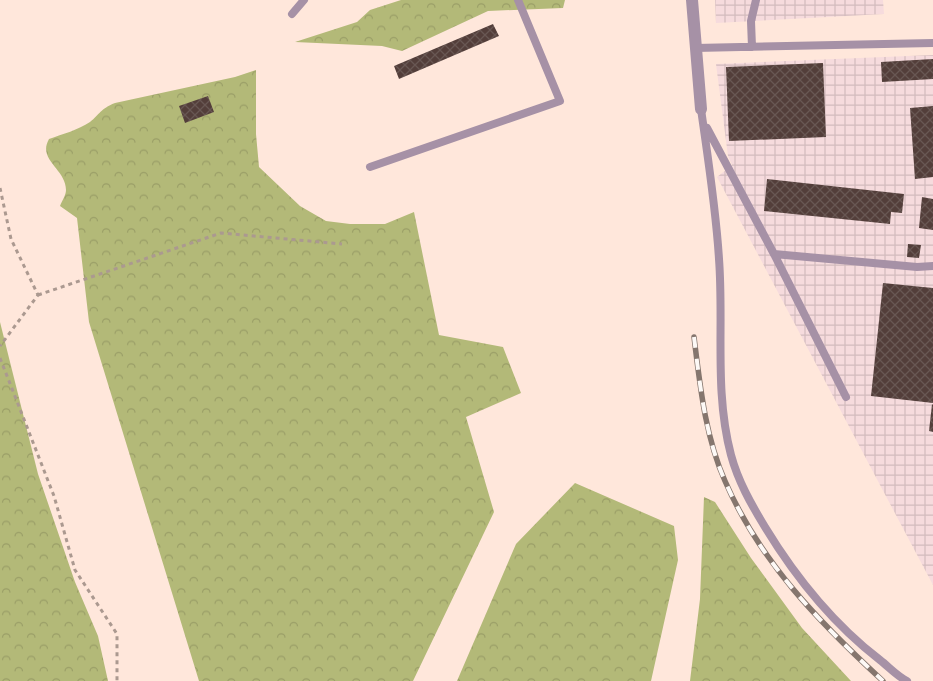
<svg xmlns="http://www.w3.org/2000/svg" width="933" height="681" font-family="'Sofia Sans Condensed',sans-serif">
<defs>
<pattern id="industrial-grid" width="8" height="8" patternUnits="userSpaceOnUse" patternTransform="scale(1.25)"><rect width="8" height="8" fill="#f6dbdd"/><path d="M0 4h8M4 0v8" fill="none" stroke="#d3bbbd"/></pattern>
<pattern id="forest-crowns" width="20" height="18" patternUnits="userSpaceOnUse" patternTransform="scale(1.25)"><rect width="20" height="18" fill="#b3b978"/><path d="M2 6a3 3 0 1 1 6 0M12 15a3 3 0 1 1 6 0" fill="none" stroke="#9a9e67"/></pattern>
<pattern id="building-cross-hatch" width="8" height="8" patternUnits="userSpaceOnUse" patternTransform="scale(1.25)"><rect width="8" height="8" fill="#533e3a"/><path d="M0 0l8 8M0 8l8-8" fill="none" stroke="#685753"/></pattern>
</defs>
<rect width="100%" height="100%" fill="#ffe7db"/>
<path fill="url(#industrial-grid)" d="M715,0H883L884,14L716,23Z
M933,55V585L717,177L732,165L728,156L716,64Z"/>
<path fill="url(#forest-crowns)" d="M401,0H565L563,8L488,11L402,51L382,46L295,42L357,22L370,10Z
M256,70V134L259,167L300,206L326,221L350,224H385L414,212L439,335L503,347L521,393L466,417L494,512L413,681H199L89,322L77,218L60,206C62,201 66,195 66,190C66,169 37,160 49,139C63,134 78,130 90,122C100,114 100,109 115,103L235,77Z
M0,322L38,474L75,582L98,636L108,681H0Z
M575,483L674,526L678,560L651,681H457L516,544Z
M704,497L715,502L751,558L802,628L851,681H690L700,599Z"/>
<path fill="url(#building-cross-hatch)" d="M493,24L499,36L399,79L394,66Z
M933,59V79L882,82L881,62Z
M823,63L826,137L729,141L726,67Z
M208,96L214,112L185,123L179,106Z
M933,106V177L915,179L910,108Z
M767,179L904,194L902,213L891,212L890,224L764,211Z
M922,197L933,199V230L919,228Z
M908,244L921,245L919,258L907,257Z
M883,283L933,288V403L871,396Z
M932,404L933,405V432L929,431Z"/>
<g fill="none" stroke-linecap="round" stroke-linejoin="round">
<path stroke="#ab9990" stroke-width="3" stroke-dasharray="4 4" stroke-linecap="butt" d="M0,188L11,239L38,295L0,346
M38,295L221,233L342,244
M0,358L54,496L75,570L117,634V681"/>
<path stroke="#a691a6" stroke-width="8" d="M292,14L304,0
M752,47L751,21L756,0
M695,48L933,43
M701,109C708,159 716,209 719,259C724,325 714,391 731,455C738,481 751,504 765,527C796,578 832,623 880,660C889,667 897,676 907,681
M707,128L774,254L846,397
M370,167L560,101L518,0
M774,254L917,267L933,266"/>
<path stroke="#a691a6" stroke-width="12" d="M692,0L701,109"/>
<g stroke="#85766e" stroke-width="5.5">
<path id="rail" d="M694,337C700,385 705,436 725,481C760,562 820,623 883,681"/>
</g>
<use href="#rail" stroke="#fdf9f6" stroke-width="4" stroke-dasharray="11" stroke-linecap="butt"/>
</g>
</svg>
